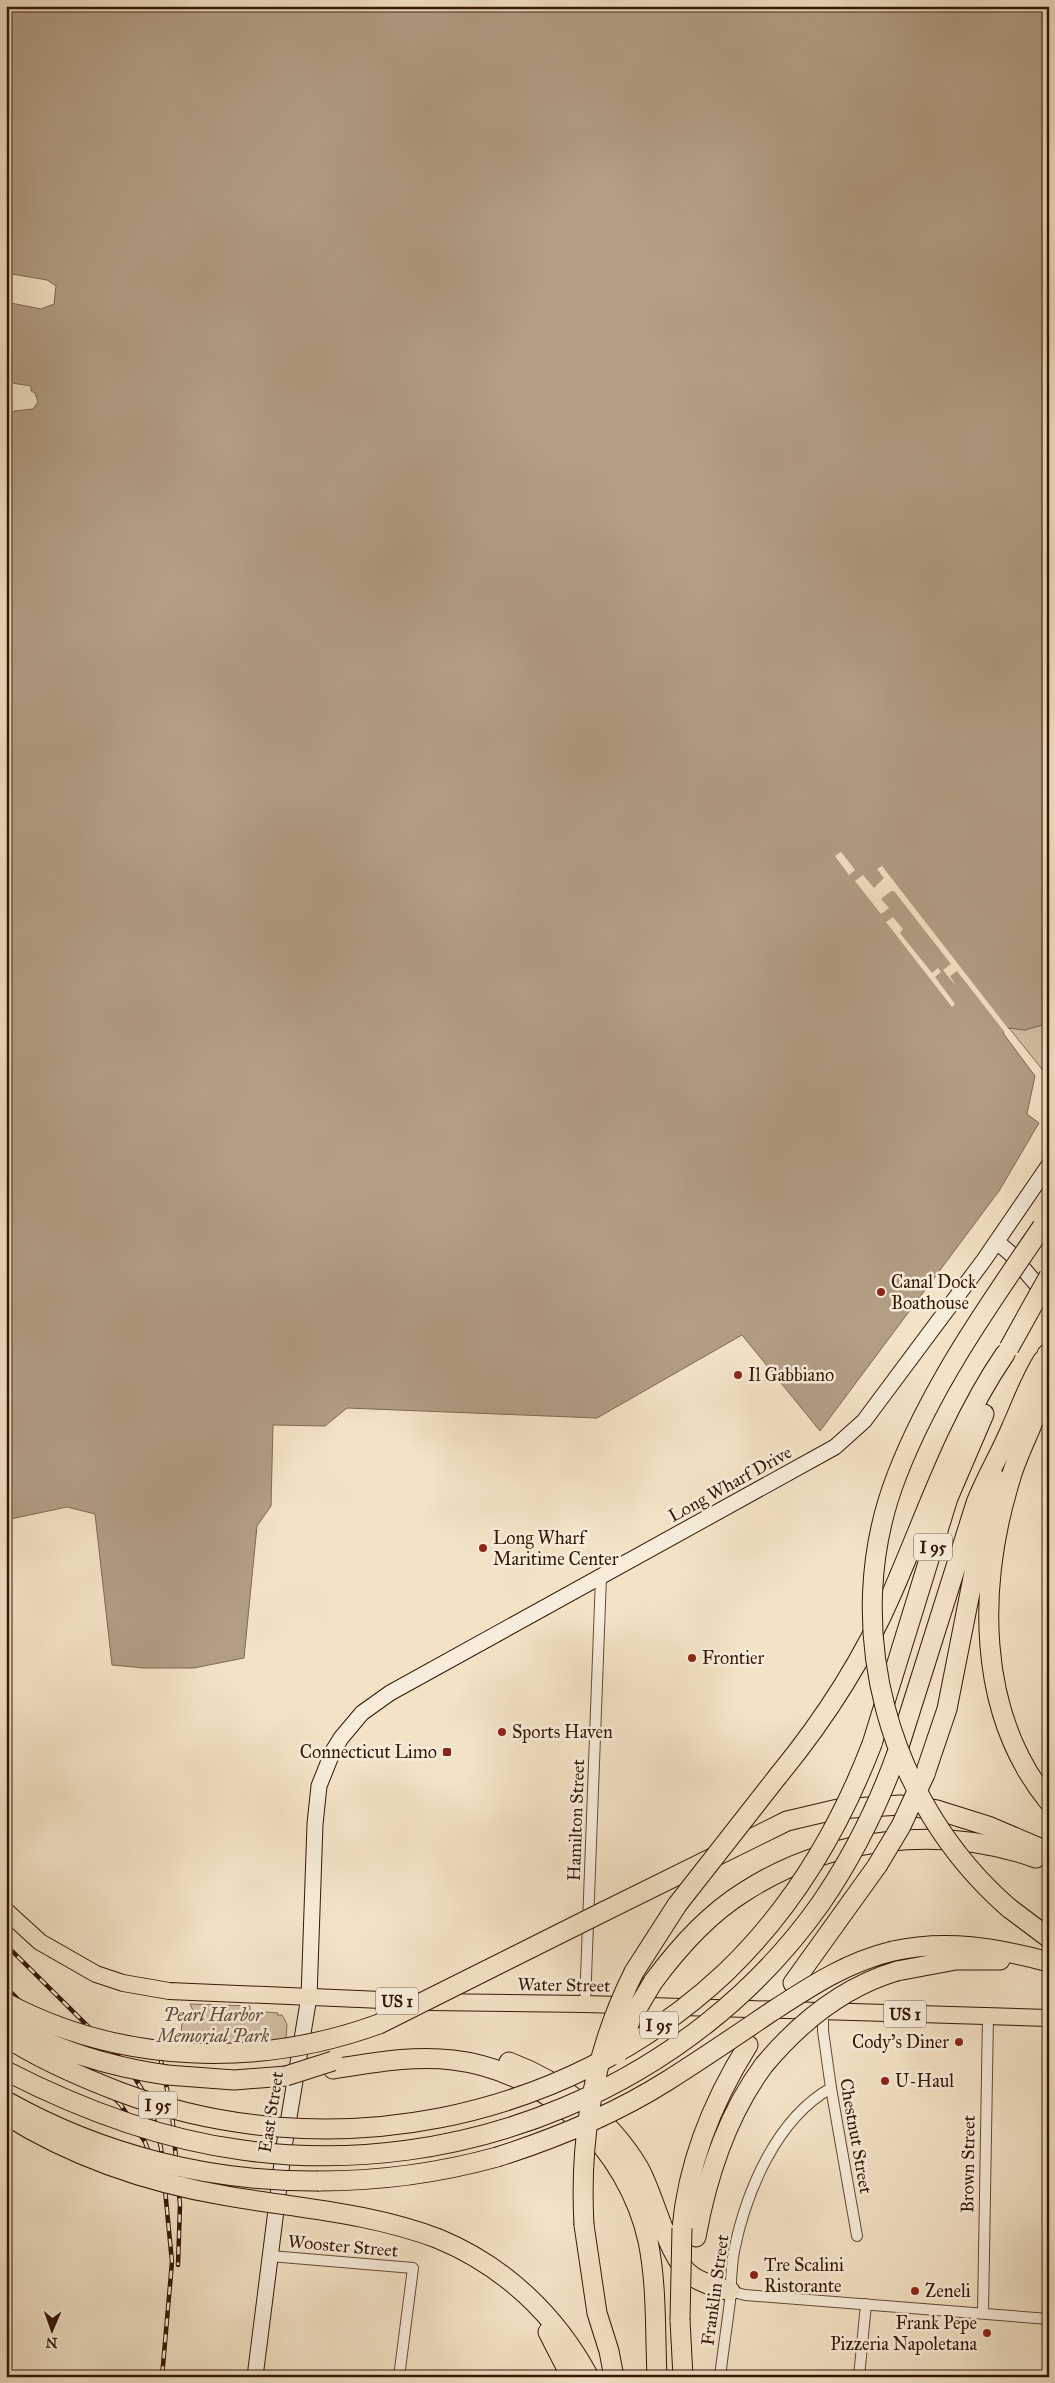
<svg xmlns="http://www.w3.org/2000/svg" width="1055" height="2383" font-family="'IM FELL Great Primer',serif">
<rect width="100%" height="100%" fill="#f3e3c6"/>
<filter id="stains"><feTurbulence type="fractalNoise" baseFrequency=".004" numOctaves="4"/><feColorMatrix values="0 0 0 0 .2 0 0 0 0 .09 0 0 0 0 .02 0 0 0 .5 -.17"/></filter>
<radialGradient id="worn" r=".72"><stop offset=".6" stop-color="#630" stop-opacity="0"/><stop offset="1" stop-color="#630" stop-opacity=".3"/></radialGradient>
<path fill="#d3c0a5" stroke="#846c56" d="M1049,1023V1078L1009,1028L1025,1030Z
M190,2004L250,2006V2011L278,2013L277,2015H282L287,2024L286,2039L249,2044H180L182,2024L195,2015Z"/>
<path fill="#b29e85" stroke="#806852" d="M6,6H1049V1023L1025,1030L1009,1028L1003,1033L1035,1076L1027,1114L1039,1123L999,1191L820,1431L742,1335L597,1418L347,1408L325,1426L273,1425L271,1506L257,1526L244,1658L194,1668H144L112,1665L95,1514L67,1507L6,1520V425L14,411L33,409L38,402L35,393L31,391V386L6,382V302L41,309L54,304L56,286L47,280L6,273Z"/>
<path fill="#f3e3c6" d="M841,852L855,870L849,875L835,856Z
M882,866L1010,1031L1006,1034L1014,1044L957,971L950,976L956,986L943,970L951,964L894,891H891L881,899L889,908L881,914L855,881L863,875L874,888L884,878L877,869Z
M893,917L903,929L900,933L932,973L938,968L941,972L935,977L955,1004L952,1007L886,922Z"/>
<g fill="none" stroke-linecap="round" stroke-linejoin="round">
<g stroke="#644a36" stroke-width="12">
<path id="street" d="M585,2004L601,1577
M823,2011V2031L831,2088L857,2236
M270,2256L413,2268L399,2377
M730,2291L745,2295L1049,2319
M983,2313L988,2016
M720,2377C723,2351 727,2326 730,2301C731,2284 731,2268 734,2251C746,2192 776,2119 831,2088
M859,2377L866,2304"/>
</g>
<g stroke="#351706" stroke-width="17">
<path id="secondary" d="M997,1242L1010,1253L1049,1299
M255,2377L284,2147L309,1997L315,1824L319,1786L333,1751L341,1738L362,1713L390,1693L835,1447L864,1421L984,1260L1049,1165"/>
</g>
<g stroke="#351706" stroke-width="18">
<path id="primary" d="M6,1911L40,1942L96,1974L123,1983L169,1991L428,2002L585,2004L1049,2018"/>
</g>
<g stroke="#351706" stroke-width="21">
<path id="highway" d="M1047,1354C1046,1365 1046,1377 1044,1388C1038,1418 1020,1447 1011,1477C978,1583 975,1711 1049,1802
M872,1744L948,1498L984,1414
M897,1753L976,1503C986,1477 1001,1453 1012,1426C1022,1404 1030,1381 1043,1360
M925,1774L947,1709L983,1527L998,1480
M778,1776C824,1720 863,1660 892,1593C927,1513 955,1427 1005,1354
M1009,1908L1049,1938
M605,1911L787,1821L838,1809L900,1805L937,1810L988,1826L1049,1852
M893,1951C947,1939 996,1948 1049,1962
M897,1971L956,1960H1000
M634,1972L677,1905
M653,1982C678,1948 707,1915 744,1892C829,1837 941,1824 1036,1858
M793,1983L877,1866
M509,2062C562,2082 610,2119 639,2168C655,2196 668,2260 692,2276C703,2284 717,2287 730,2291
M333,2069C373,2063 412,2055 453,2060C547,2071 628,2149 648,2241C657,2285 655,2332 657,2377
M167,2075L234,2080L286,2076
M319,2181C379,2181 439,2173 497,2157
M584,2225L597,2313L609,2351L614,2377
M682,2228C688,2162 713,2101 748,2045
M696,2237C707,2176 727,2115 764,2065
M439,2239C504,2266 556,2315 589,2377
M680,2320L683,2377
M548,2332L571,2377"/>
</g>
<use href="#street" stroke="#f7edda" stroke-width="10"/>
<use href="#secondary" stroke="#f7edda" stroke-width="15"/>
<use href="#primary" stroke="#f3e3c6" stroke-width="16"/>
<use href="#highway" stroke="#f3e3c6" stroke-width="19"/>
<g stroke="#351706" stroke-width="4.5">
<path id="rail" d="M6,1945L126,2064L143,2091L155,2122L161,2148L172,2262L162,2377
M6,1987L121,2105L145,2142L161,2185
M160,2056L172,2113L180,2205L178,2265"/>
</g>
<use href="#rail" stroke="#f7edda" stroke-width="2.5" stroke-dasharray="8" stroke-linecap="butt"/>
<g stroke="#351706" stroke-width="21" stroke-linecap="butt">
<path id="highway-bridge" d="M1009,1348L1049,1276
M877,1866L901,1826L925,1774
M677,1905L778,1776
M1009,1908C888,1803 838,1626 897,1475C932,1385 988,1306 1042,1227
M6,2003C121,2064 258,2068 379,2024L605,1911
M6,2022C55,2050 111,2067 167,2075
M6,2037C41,2060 81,2077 120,2092C326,2169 564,2124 725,1973C792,1909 839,1830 872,1744
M617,2055L631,2019L653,1982
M764,2065C800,2022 843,1987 897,1971
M6,2071C80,2109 159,2139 242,2150C462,2181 692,2086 821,1903C853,1856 878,1806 897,1753
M286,2076L333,2061
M6,2101C102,2155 210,2182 319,2181
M6,2115C73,2157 150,2183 227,2196C297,2208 372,2213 439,2239
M497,2157C557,2138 613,2115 667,2081C702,2059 737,2035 771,2012C811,1986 847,1962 893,1951
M584,2225C579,2136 594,2052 634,1972
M680,2320L682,2228"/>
</g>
<use href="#highway-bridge" stroke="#f3e3c6" stroke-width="19"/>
</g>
<g fill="#8f2418" stroke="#f7edda" stroke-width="2">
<circle cx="881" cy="1292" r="5"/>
<circle cx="738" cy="1375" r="5"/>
<circle cx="483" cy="1548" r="5"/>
<circle cx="692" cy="1658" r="5"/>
<circle cx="502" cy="1732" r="5"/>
<rect x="442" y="1747" width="10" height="10" rx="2.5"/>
<circle cx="959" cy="2042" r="5"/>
<circle cx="885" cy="2081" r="5"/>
<circle cx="754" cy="2275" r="5"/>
<circle cx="915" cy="2291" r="5"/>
<circle cx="987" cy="2333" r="5"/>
</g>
<g text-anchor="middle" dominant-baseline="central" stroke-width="5" stroke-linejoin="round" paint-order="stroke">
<g fill="#f7edda" stroke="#6f5746" stroke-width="1">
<rect x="914" y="1533.5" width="38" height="27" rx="4"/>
<rect x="376" y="1987.5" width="42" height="27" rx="4"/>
<rect x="884" y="2000.5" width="42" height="27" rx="4"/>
<rect x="640" y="2011.5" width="38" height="27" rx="4"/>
<rect x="139" y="2091.5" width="38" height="27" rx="4"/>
</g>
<g font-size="16" font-weight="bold" fill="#351706">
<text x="933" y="1547">I 95</text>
<text x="397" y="2001">US 1</text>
<text x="905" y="2014">US 1</text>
<text x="659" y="2025">I 95</text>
<text x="158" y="2105">I 95</text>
</g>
<g font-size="18" fill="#351706" stroke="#f7edda" text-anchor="start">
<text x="891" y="1282">Canal Dock<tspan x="891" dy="21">Boathouse</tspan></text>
<text x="748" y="1375">Il Gabbiano</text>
<text x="493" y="1538">Long Wharf<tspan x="493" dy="21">Maritime Center</tspan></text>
<text x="702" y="1658">Frontier</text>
<text x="512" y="1732">Sports Haven</text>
<text x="437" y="1752" text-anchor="end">Connecticut Limo</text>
<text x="949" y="2042" text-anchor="end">Cody’s Diner</text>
<text x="895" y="2081">U-Haul</text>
<text x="764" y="2265">Tre Scalini<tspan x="764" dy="21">Ristorante</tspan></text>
<text x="925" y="2291">Zeneli</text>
<text x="977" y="2323" text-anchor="end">Frank Pepe<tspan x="977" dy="21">Pizzeria Napoletana</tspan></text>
</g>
<g font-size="18" fill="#351706" stroke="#f7edda">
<text transform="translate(730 1484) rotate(-29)">Long Wharf Drive</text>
<text transform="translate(576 1820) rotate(-88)">Hamilton Street</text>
<text transform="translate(564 1985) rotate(1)">Water Street</text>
<text transform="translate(271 2112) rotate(-81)">East Street</text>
<text transform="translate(856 2136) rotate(80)">Chestnut Street</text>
<text transform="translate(968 2164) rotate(-89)">Brown Street</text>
<text transform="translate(343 2246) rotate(5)">Wooster Street</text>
<text transform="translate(715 2290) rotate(-82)">Franklin Street</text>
</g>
<g font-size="18" font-style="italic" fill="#644a36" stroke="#f7edda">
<text x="213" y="2015">Pearl Harbor<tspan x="213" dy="21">Memorial Park</tspan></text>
</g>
</g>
<rect width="1055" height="2383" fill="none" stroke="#f3e3c6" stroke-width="25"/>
<rect x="8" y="8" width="1040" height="2368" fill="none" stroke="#351706" stroke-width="2.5"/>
<rect x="12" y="12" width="1030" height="2358" fill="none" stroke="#351706"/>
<g transform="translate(52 2330) rotate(182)" stroke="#f7edda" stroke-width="4" paint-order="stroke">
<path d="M0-4L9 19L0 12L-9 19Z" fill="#351706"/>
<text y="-8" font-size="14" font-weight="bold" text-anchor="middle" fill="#351706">N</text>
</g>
<rect width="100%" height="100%" filter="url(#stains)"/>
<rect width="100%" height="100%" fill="url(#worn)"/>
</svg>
